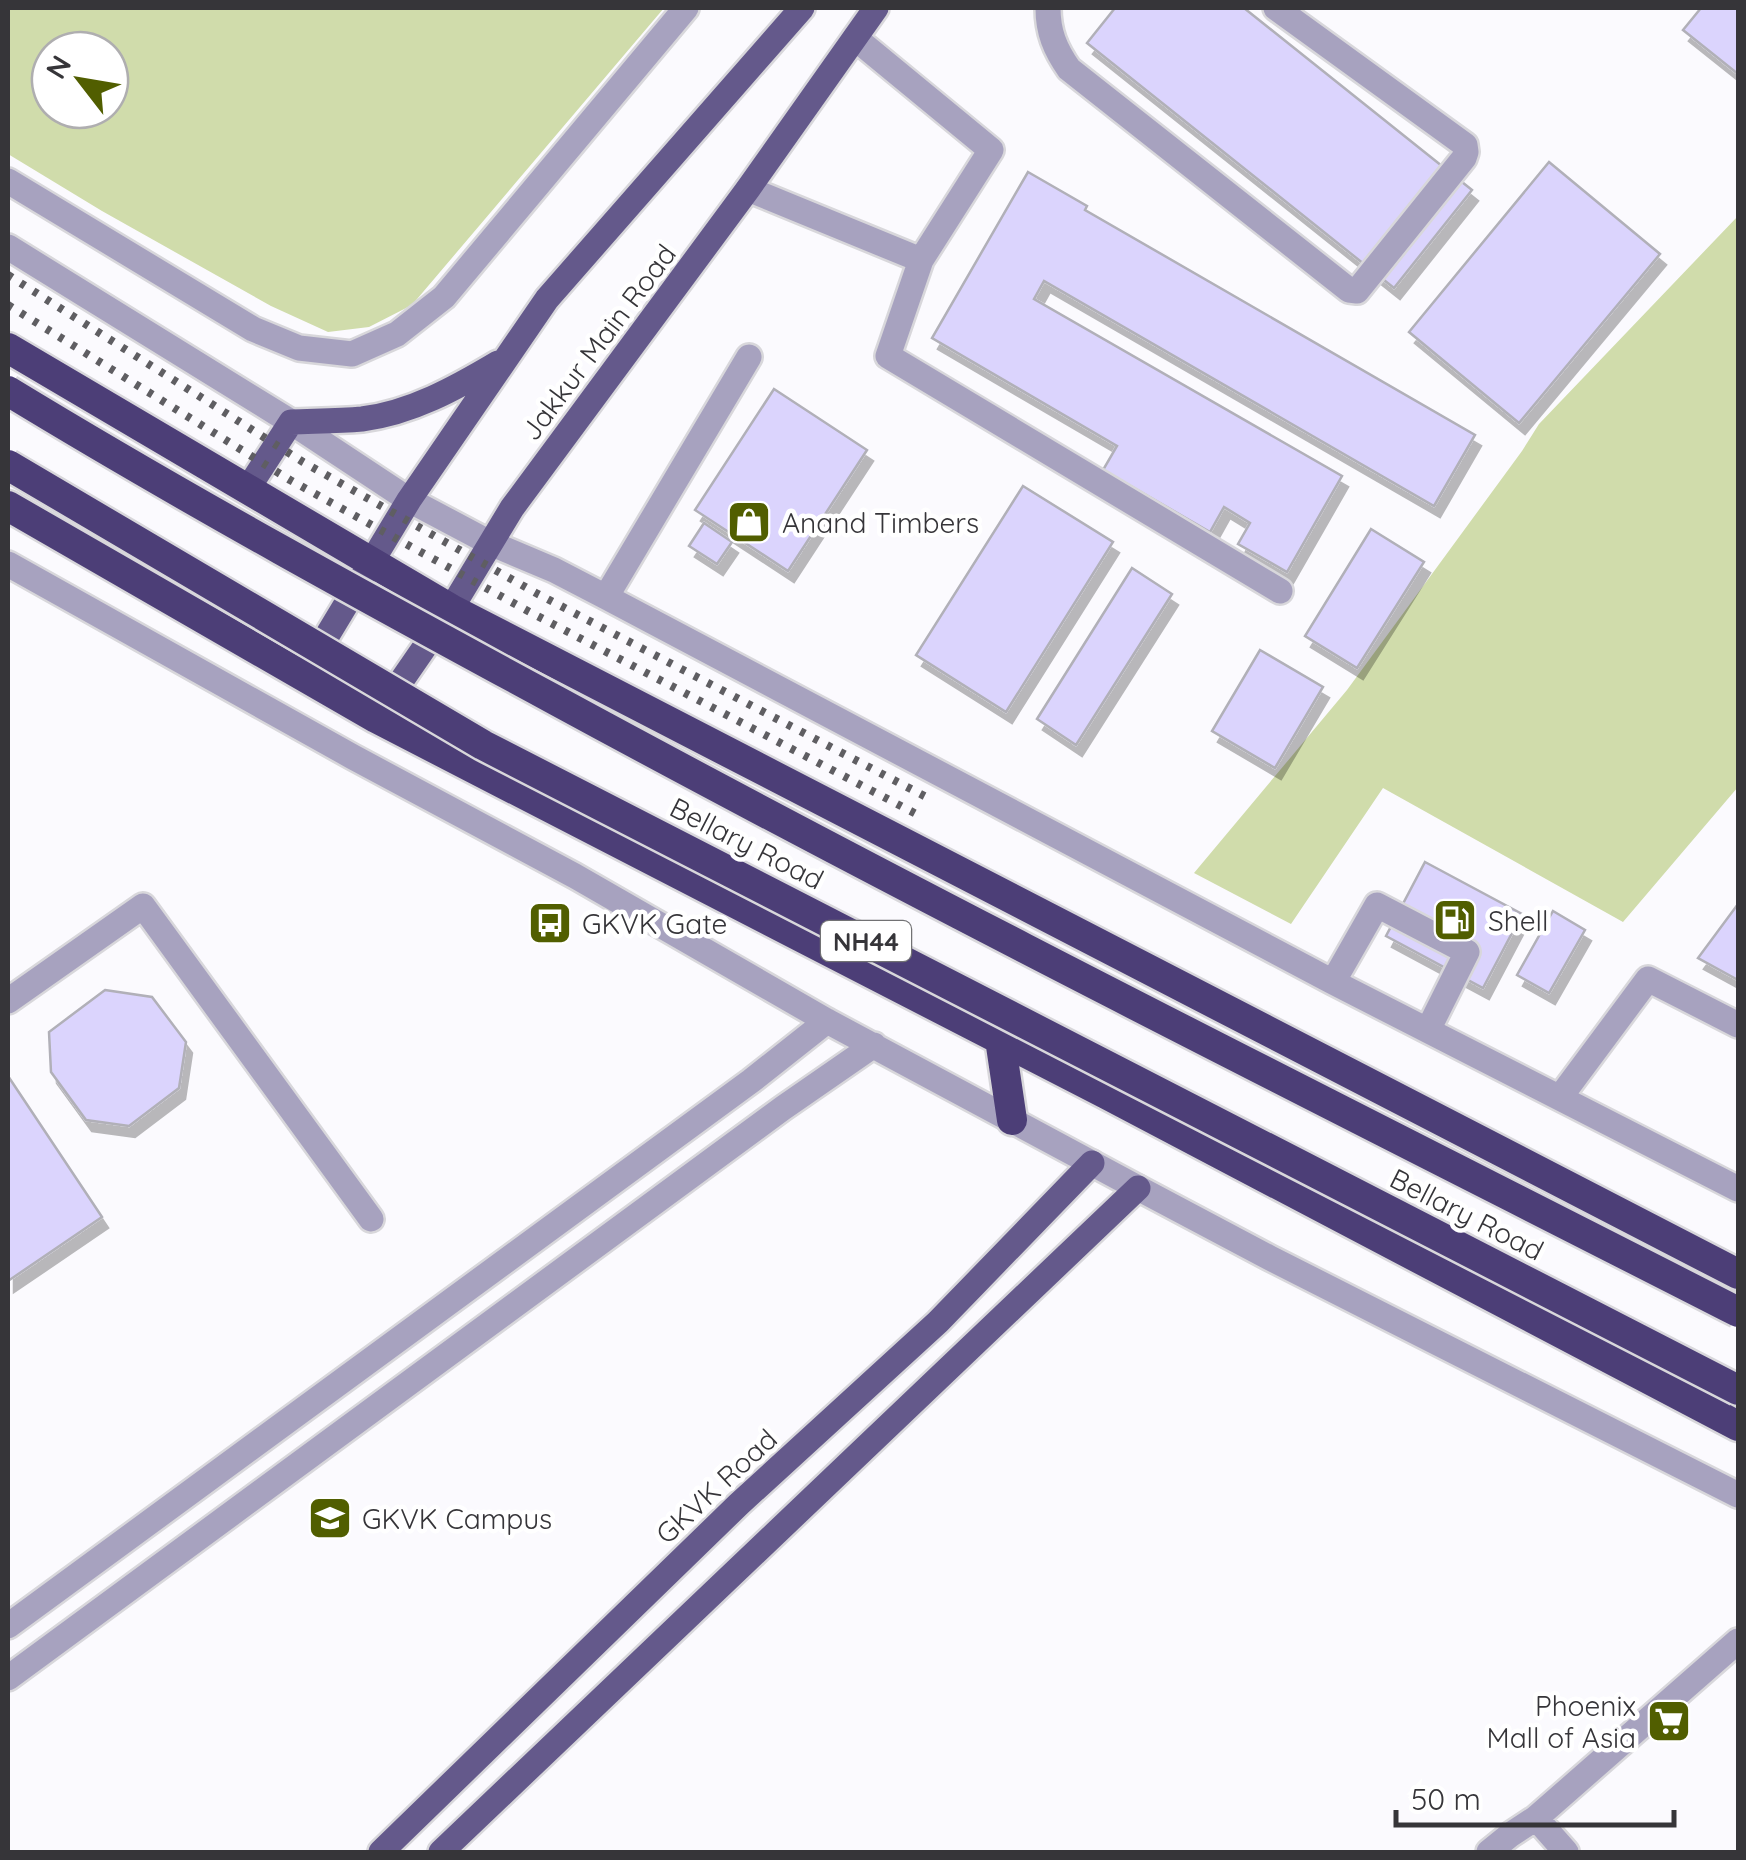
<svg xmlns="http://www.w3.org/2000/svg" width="1746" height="1860" font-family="Quicksand,sans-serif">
<defs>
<filter id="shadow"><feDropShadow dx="6" dy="11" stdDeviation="0" flood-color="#0004"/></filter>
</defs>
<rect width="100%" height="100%" fill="#fbfafe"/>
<path fill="#d0dcab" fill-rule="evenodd" d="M8,8H664L412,305L369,327L328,332L271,306L102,211L8,154ZM50,50H110V110H50Z
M1738,216V787L1623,922L1383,788L1291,924L1194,873L1347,690L1522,451L1539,424Z"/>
<path fill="#dbd4fd" stroke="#b1b0b8" stroke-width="2.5" filter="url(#shadow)" d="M1115,8H1244L1472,190L1394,288L1087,43Z
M1701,8H1738V74L1683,30Z
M1549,162L1660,254L1519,423L1409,332Z
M1028,172L1087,206L1085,210L1475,435L1434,506L1044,281L1034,299L1342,476L1287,572L1238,544L1250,523L1224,507L1210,532L1103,470L1117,446L932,338Z
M774,389L867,450L788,571L695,510Z
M1023,486L1113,542L1006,712L916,655Z
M704,523L732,542L717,564L689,546Z
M1371,529L1424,562L1357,668L1305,636Z
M1132,568L1172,594L1076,745L1037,719Z
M1260,650L1323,687L1275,768L1212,731Z
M1425,862L1522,914L1483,988L1386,936Z
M1738,904V980L1698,958Z
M1553,911L1585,930L1549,993L1517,975Z
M105,990L152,997L186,1042L179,1088L129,1126L86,1120L51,1072L49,1032Z
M8,1076L102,1217L8,1281Z"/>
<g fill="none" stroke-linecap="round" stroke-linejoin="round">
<g stroke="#d8d7db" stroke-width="30">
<path id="minor" d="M1048,8C1048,32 1055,49 1069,69L1349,290L1357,291L1464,158L1466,152L1465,145L1276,8
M855,38L991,150L921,260L888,356L1280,591
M8,181L253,329L299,348L352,354L397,334L444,297L686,8
M748,189L921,260
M8,247L291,422L409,500L490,543L554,570L606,597L1333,982L1738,1189
M8,564L353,757L575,876L827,1021L1138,1188L1270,1258L1738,1495
M606,597L749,357
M1333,982L1377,905L1467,952L1428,1030
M8,1001L143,906L371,1219
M1561,1096L1648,979L1738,1025
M8,1626L751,1081L827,1021
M8,1678L783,1108L874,1045
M1536,1818L1566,1852
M1489,1852L1510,1835L1536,1818L1738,1641"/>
</g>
<g stroke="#d8d7db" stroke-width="30">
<path id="major" d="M247,490L291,422C315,421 338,421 362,419C411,413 456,388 498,363
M310,664L409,500L547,299L802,8
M384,706L451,609L512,508L748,189L876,8
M381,1852L739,1504L938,1322L1092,1163
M441,1852L1138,1188"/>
</g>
<g stroke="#d8d7db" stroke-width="35">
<path id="highway" d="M8,348L451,609L1738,1274
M8,506L376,718L1106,1094L1738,1426
M1000,1039L1012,1120"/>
</g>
<use href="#minor" stroke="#a7a2bf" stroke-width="25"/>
<use href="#major" stroke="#64598b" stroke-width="25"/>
<use href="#highway" stroke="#4c3e77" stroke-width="30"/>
<path stroke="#5f5e62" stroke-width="8" stroke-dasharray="5 10" stroke-linecap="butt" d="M8,275L303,462L536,593L932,800
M8,305L290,480L526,610L922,817"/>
<g stroke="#d8d7db" stroke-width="35" stroke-linecap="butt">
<path id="highway-bridge" d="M8,391C187,500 372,601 557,701C947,913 1344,1111 1738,1312
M8,465L483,745L1738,1390"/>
</g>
<use href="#highway-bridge" stroke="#4c3e77" stroke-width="30"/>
</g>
<defs>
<g id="shop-square" transform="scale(2.25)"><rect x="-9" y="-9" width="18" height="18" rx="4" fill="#515e00" stroke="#fff"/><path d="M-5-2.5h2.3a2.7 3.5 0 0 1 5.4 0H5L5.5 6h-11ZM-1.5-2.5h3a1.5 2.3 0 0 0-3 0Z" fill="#fff"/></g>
<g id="fuel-square" transform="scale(2.25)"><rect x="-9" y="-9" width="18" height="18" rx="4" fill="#515e00" stroke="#fff"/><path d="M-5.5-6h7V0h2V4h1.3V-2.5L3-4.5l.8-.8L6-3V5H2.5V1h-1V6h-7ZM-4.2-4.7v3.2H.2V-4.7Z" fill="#fff"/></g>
<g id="bus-square" transform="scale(2.25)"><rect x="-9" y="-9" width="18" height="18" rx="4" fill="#515e00" stroke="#fff"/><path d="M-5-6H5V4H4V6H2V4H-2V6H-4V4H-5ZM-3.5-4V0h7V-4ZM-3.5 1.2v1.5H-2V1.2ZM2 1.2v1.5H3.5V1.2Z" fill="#fff"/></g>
<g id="university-square" transform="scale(2.25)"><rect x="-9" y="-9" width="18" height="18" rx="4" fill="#515e00" stroke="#fff"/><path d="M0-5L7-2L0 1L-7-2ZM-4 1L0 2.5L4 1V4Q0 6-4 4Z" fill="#fff"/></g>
<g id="supermarket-square" transform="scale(2.25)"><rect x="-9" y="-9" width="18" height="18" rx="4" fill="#515e00" stroke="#fff"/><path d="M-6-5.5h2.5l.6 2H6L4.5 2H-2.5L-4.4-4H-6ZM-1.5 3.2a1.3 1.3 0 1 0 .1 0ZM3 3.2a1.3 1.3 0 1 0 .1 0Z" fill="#fff"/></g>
</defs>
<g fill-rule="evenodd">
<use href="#shop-square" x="749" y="522"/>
<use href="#fuel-square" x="1455" y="920"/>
<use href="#bus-square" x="550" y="923"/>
<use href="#university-square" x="330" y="1518"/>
<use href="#supermarket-square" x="1669" y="1721"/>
</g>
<g text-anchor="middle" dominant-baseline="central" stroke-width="9" stroke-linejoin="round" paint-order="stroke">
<rect fill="#fff" stroke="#727274" stroke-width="2.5" x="821" y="921" width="90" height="40" rx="8"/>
<g font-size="25" font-weight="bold" fill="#363539">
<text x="866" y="941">NH44</text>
</g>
<g font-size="28" fill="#363539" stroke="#fff">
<text transform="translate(598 342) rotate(-53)">Jakkur Main Road</text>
<text transform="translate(747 843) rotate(27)">Bellary Road</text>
<text transform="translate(1467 1214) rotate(27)">Bellary Road</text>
<text transform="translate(716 1486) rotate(-43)">GKVK Road</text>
</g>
<g font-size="28" fill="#363539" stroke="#fff" text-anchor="start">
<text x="782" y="522">Anand Timbers</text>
<text x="1488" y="920">Shell</text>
<text x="582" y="923">GKVK Gate</text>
<text x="362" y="1518">GKVK Campus</text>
<text x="1636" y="1705" text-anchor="end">Phoenix<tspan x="1636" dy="32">Mall of Asia</tspan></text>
</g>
</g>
<rect width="1746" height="1860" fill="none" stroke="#363539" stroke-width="20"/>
<g transform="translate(80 80) rotate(301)"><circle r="48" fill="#ffffff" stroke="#afaeb0" stroke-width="2.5"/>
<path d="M0-8L18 38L0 25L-18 38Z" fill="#515e00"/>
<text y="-15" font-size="28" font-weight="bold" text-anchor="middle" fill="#363539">N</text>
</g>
<path d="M1396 1810v15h278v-15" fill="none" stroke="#363539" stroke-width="5"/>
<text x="1411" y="1810" font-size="30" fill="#363539" stroke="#ffffff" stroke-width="8" paint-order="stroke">50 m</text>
</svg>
